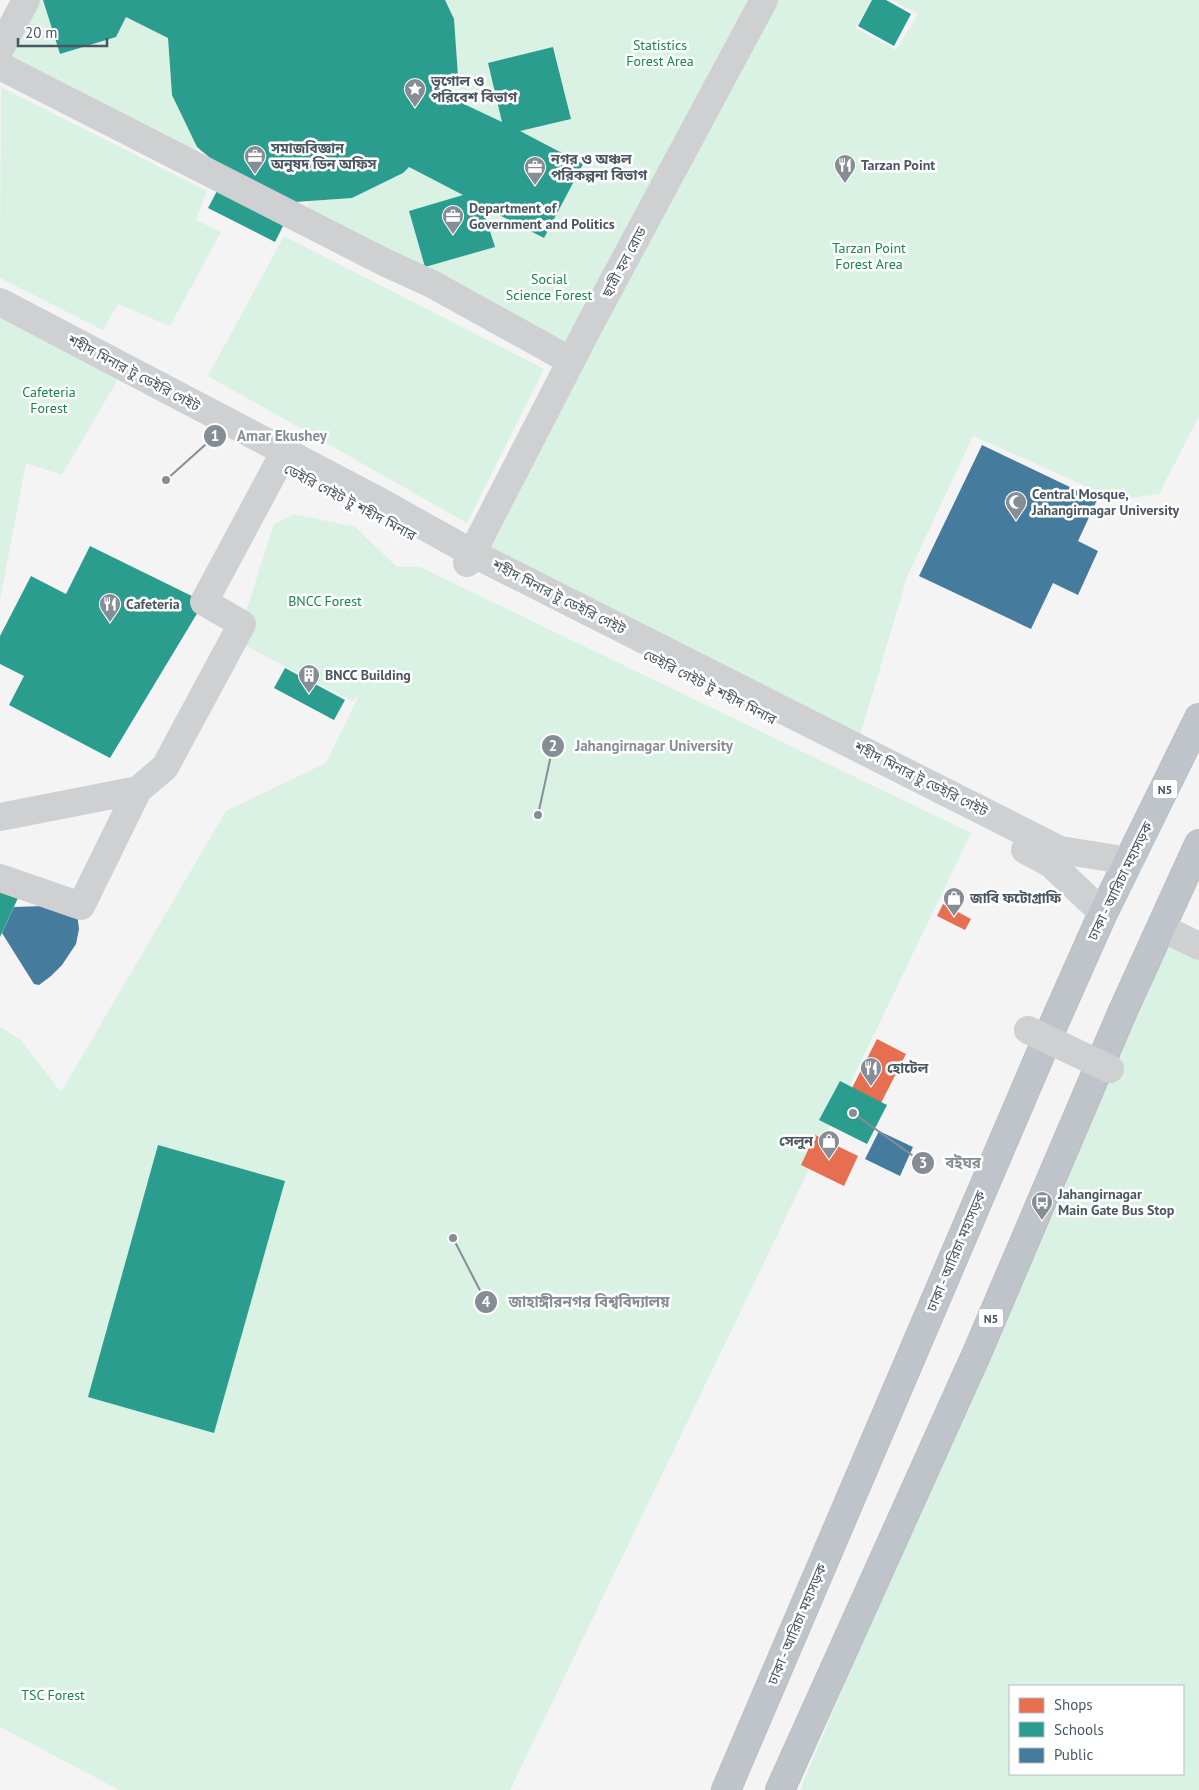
<svg xmlns="http://www.w3.org/2000/svg" width="1199" height="1790" font-family="'PT Sans','Noto Sans Bengali',sans-serif">
<rect width="100%" height="100%" fill="#f4f4f4"/>
<path fill="#d9f2e3" fill-rule="evenodd" d="M26,0H43L60,54L116,37L126,17L168,38L172,95L197,147L189,161L0,61Z
M444,0H748L568,355L306,216L309,201L352,198L403,173L409,167L463,195L409,211L425,267L494,247L482,206L544,238L520,131L571,119L554,47L488,63L502,122L449,97L458,76L454,19Z
M770,0H872L855,28L896,50L918,14L892,0H1199V416L1159,494L1117,500L973,436L907,577L857,746L473,553Z
M1,87L207,191L196,220L221,232L170,326L118,304L103,330L0,278Z
M284,236L544,369L467,523L208,376Z
M0,317L118,379L62,475L26,463L0,600Z
M294,514L355,527L397,567H420L971,833L510,1790H119L0,1727V1027L21,1040L61,1092L226,811L326,763L359,695L352,701L234,640L242,624L274,524Z
M1162,928L1199,945V1790H800ZM1010,1686H1183V1774H1010Z"/>
<path fill="#e76f51" d="M943,904L971,919L965,930L937,916Z
M877,1039L906,1054L881,1103L852,1088Z
M815,1135L858,1156L844,1186L801,1165Z"/>
<path fill="#2a9d8f" d="M43,0H445L454,19L458,76L449,97L502,122L488,63L553,47L571,119L520,131L583,164L544,238L482,206L495,247L425,267L409,211L463,195L409,167L403,173L352,198L295,202L275,242L208,208L227,172L197,147L172,95L168,38L126,17L116,37L60,54Z
M872,0H886L911,14L894,46L858,26Z
M90,546L204,602L110,758L9,705L24,676L0,664V636L31,576L66,594Z
M285,668L345,700L334,720L274,688Z
M0,890L18,898L0,937Z
M840,1081L887,1105L867,1144L819,1120Z
M158,1145L285,1181L214,1433L88,1397Z"/>
<path fill="#457b9d" d="M982,445L1097,500L1078,541L1098,551L1078,595L1053,583L1031,629L919,576Z
M76,905L79,929L76,944L62,965L51,976L39,985L34,984L2,933L14,907Z
M879,1131L913,1147L900,1176L865,1159Z"/>
<g fill="none" stroke-linecap="round" stroke-linejoin="round">
<g stroke="#b9bec3" stroke-width="30">
<path id="highway" d="M726,1790L1047,1039L1103,913L1199,718
M780,1790L977,1353L1122,1013L1199,844"/>
</g>
<path stroke="#ced0d2" stroke-width="28" d="M0,49L26,0
M0,66L386,263L432,284L571,361
M0,302L379,501L472,553L1060,850L1130,861
M467,563L588,328L764,0
M0,817L138,790L165,767L242,624L204,602L278,464L287,454
M1025,850L1051,864L1103,913
M0,878L81,906L138,790
M1162,928L1199,946"/>
<use href="#highway" stroke="#bec4c9" stroke-width="28"/>
<path stroke="#ced0d2" stroke-width="28" d="M1028,1030L1110,1069"/>
</g>
<defs>
<g id="sight-pin" transform="scale(1.125)"><path d="M0 17L-7.5 6A9.5 9.5 0 1 1 7.5 6Z" fill="#868d94" stroke="#fff"/><path d="M0-6L1.8-2.2L6-1.7L2.9 1.2L3.7 5.4L0 3.3L-3.7 5.4L-2.9 1.2L-6-1.7L-1.8-2.2Z" fill="#fff"/></g>
<g id="office-pin" transform="scale(1.125)"><path d="M0 17L-7.5 6A9.5 9.5 0 1 1 7.5 6Z" fill="#868d94" stroke="#fff"/><path d="M-6-3h4V-5.5h4V-3h4V5H-6ZM-1-4.5V-3h2v-1.5ZM-6 0V1H6V0Z" fill="#fff"/></g>
<g id="restaurant-pin" transform="scale(1.125)"><path d="M0 17L-7.5 6A9.5 9.5 0 1 1 7.5 6Z" fill="#868d94" stroke="#fff"/><path d="M-5-6h1v4h1v-4h1v4h1v-4h1v5L-1.5 .5V6h-2V.5L-5-1ZM5-6V6H3V1.5H1.5Q1.5-4 5-6Z" fill="#fff"/></g>
<g id="mosque-pin" transform="scale(1.125)"><path d="M0 17L-7.5 6A9.5 9.5 0 1 1 7.5 6Z" fill="#868d94" stroke="#fff"/><path d="M3.5-4.9A6 6 0 1 0 3.5 4.9A5 5 0 1 1 3.5-4.9Z" fill="#fff"/></g>
<g id="building-pin" transform="scale(1.125)"><path d="M0 17L-7.5 6A9.5 9.5 0 1 1 7.5 6Z" fill="#868d94" stroke="#fff"/><path d="M-4-6H4V6H1V3H-1V6H-4ZM-2.5-4.3h1.7v1.8h-1.7ZM.8-4.3h1.7v1.8H.8ZM-2.5-1h1.7V.8h-1.7ZM.8-1h1.7V.8H.8Z" fill="#fff"/></g>
<g id="shop-pin" transform="scale(1.125)"><path d="M0 17L-7.5 6A9.5 9.5 0 1 1 7.5 6Z" fill="#868d94" stroke="#fff"/><path d="M-5-2.5h2.3a2.7 3.5 0 0 1 5.4 0H5L5.5 6h-11ZM-1.5-2.5h3a1.5 2.3 0 0 0-3 0Z" fill="#fff"/></g>
<g id="bus-pin" transform="scale(1.125)"><path d="M0 17L-7.5 6A9.5 9.5 0 1 1 7.5 6Z" fill="#868d94" stroke="#fff"/><path d="M-5-6H5V4H4V6H2V4H-2V6H-4V4H-5ZM-3.5-4V0h7V-4ZM-3.5 1.2v1.5H-2V1.2ZM2 1.2v1.5H3.5V1.2Z" fill="#fff"/></g>
</defs>
<g fill-rule="evenodd">
<use href="#sight-pin" x="415" y="89"/>
<use href="#office-pin" x="255" y="156"/>
<use href="#restaurant-pin" x="845" y="165"/>
<use href="#office-pin" x="535" y="167"/>
<use href="#office-pin" x="453" y="216"/>
<use href="#mosque-pin" x="1016" y="502"/>
<use href="#restaurant-pin" x="110" y="604"/>
<use href="#building-pin" x="309" y="675"/>
<use href="#shop-pin" x="954" y="898"/>
<use href="#restaurant-pin" x="871" y="1068"/>
<use href="#shop-pin" x="829" y="1141"/>
<use href="#bus-pin" x="1042" y="1202"/>
</g>
<g text-anchor="middle" dominant-baseline="central" stroke-width="5" stroke-linejoin="round" paint-order="stroke">
<g fill="#fff" stroke="#808990" stroke-width="1">
<rect x="1152.5" y="779.5" width="25" height="19" rx="4"/>
<rect x="978.5" y="1308.5" width="25" height="19" rx="4"/>
</g>
<g font-size="12" font-weight="bold" fill="#4a5661">
<text x="1165" y="789">N5</text>
<text x="991" y="1318">N5</text>
</g>
<g font-size="14" fill="#17864f" stroke="#fff">
<text x="660" y="45">Statistics<tspan x="660" dy="16">Forest Area</tspan></text>
<text x="869" y="248">Tarzan Point<tspan x="869" dy="16">Forest Area</tspan></text>
<text x="549" y="279">Social<tspan x="549" dy="16">Science Forest</tspan></text>
<text x="49" y="392">Cafeteria<tspan x="49" dy="16">Forest</tspan></text>
<text x="325" y="601">BNCC Forest</text>
<text x="53" y="1695">TSC Forest</text>
</g>
<g font-size="14" font-weight="bold" fill="#4a5661" stroke="#fff" text-anchor="start">
<text x="431" y="81">ভূগোল ও<tspan x="431" dy="16">পরিবেশ বিভাগ</tspan></text>
<text x="271" y="148">সমাজবিজ্ঞান<tspan x="271" dy="16">অনুষদ ডিন অফিস</tspan></text>
<text x="551" y="159">নগর ও অঞ্চল<tspan x="551" dy="16">পরিকল্পনা বিভাগ</tspan></text>
<text x="861" y="165">Tarzan Point</text>
<text x="469" y="208">Department of<tspan x="469" dy="16">Government and Politics</tspan></text>
<text x="1032" y="494">Central Mosque,<tspan x="1032" dy="16">Jahangirnagar University</tspan></text>
<text x="126" y="604">Cafeteria</text>
<text x="325" y="675">BNCC Building</text>
<text x="970" y="898">জাবি ফটোগ্রাফি</text>
<text x="887" y="1068">হোটেল</text>
<text x="813" y="1141" text-anchor="end">সেলুন</text>
<text x="1058" y="1194">Jahangirnagar<tspan x="1058" dy="16">Main Gate Bus Stop</tspan></text>
</g>
<g font-size="14" fill="#4a5661" stroke="#fff">
<text transform="translate(624 262) rotate(-62)">ছাত্রী হল রোড</text>
<text transform="translate(134 373) rotate(28)">শহীদ মিনার টু ডেইরি গেইট</text>
<text transform="translate(350 502) rotate(28)">ডেইরি গেইট টু শহীদ মিনার</text>
<text transform="translate(559 597) rotate(27)">শহীদ মিনার টু ডেইরি গেইট</text>
<text transform="translate(710 687) rotate(27)">ডেইরি গেইট টু শহীদ মিনার</text>
<text transform="translate(921 779) rotate(27)">শহীদ মিনার টু ডেইরি গেইট</text>
<text transform="translate(1120 881) rotate(-64)">ঢাকা - আরিচা মহাসড়ক</text>
<text transform="translate(956 1251) rotate(-67)">ঢাকা - আরিচা মহাসড়ক</text>
<text transform="translate(797 1624) rotate(-67)">ঢাকা - আরিচা মহাসড়ক</text>
</g>
</g>
<path fill="none" stroke="#868d94" stroke-width="2" d="M166 480L215 436M538 815L553 746M853 1113L923 1163M453 1238L486 1302"/>
<g fill="#868d94" stroke="#fff" stroke-width="2">
<circle cx="166" cy="480" r="5"/>
<circle cx="538" cy="815" r="5"/>
<circle cx="853" cy="1113" r="5"/>
<circle cx="453" cy="1238" r="5"/>
<circle cx="215" cy="436" r="12"/>
<circle cx="553" cy="746" r="12"/>
<circle cx="923" cy="1163" r="12"/>
<circle cx="486" cy="1302" r="12"/>
</g>
<g font-size="15" text-anchor="middle" font-weight="bold" fill="#fff">
<text x="215" y="441">1</text>
<text x="553" y="751">2</text>
<text x="923" y="1168">3</text>
<text x="486" y="1307">4</text>
</g>
<g font-size="15" text-anchor="middle" font-weight="bold" fill="#868d94" stroke="#fff" stroke-width="5" stroke-linejoin="round" paint-order="stroke">
<text x="282" y="441">Amar Ekushey</text>
<text x="654" y="751">Jahangirnagar University</text>
<text x="963" y="1168">বইঘর</text>
<text x="589" y="1307">জাহাঙ্গীরনগর বিশ্ববিদ্যালয়</text>
</g>
<rect x="1009" y="1685" width="175" height="90" fill="#ffffff" stroke="#b7bbc0"/>
<rect x="1019" y="1698" width="25" height="15" fill="#e76f51" stroke="#b7bbc0"/>
<text x="1054" y="1710" font-size="15" fill="#4a5661">Shops</text>
<rect x="1019" y="1722" width="25" height="15" fill="#2a9d8f" stroke="#b7bbc0"/>
<text x="1054" y="1735" font-size="15" fill="#4a5661">Schools</text>
<rect x="1019" y="1748" width="25" height="15" fill="#457b9d" stroke="#b7bbc0"/>
<text x="1054" y="1760" font-size="15" fill="#4a5661">Public</text>
<path d="M18 38v8h89v-8" fill="none" stroke="#4a5661" stroke-width="2.5"/>
<text x="25" y="38" font-size="15" fill="#4a5661" stroke="#ffffff" stroke-width="4" paint-order="stroke">20 m</text>
</svg>
